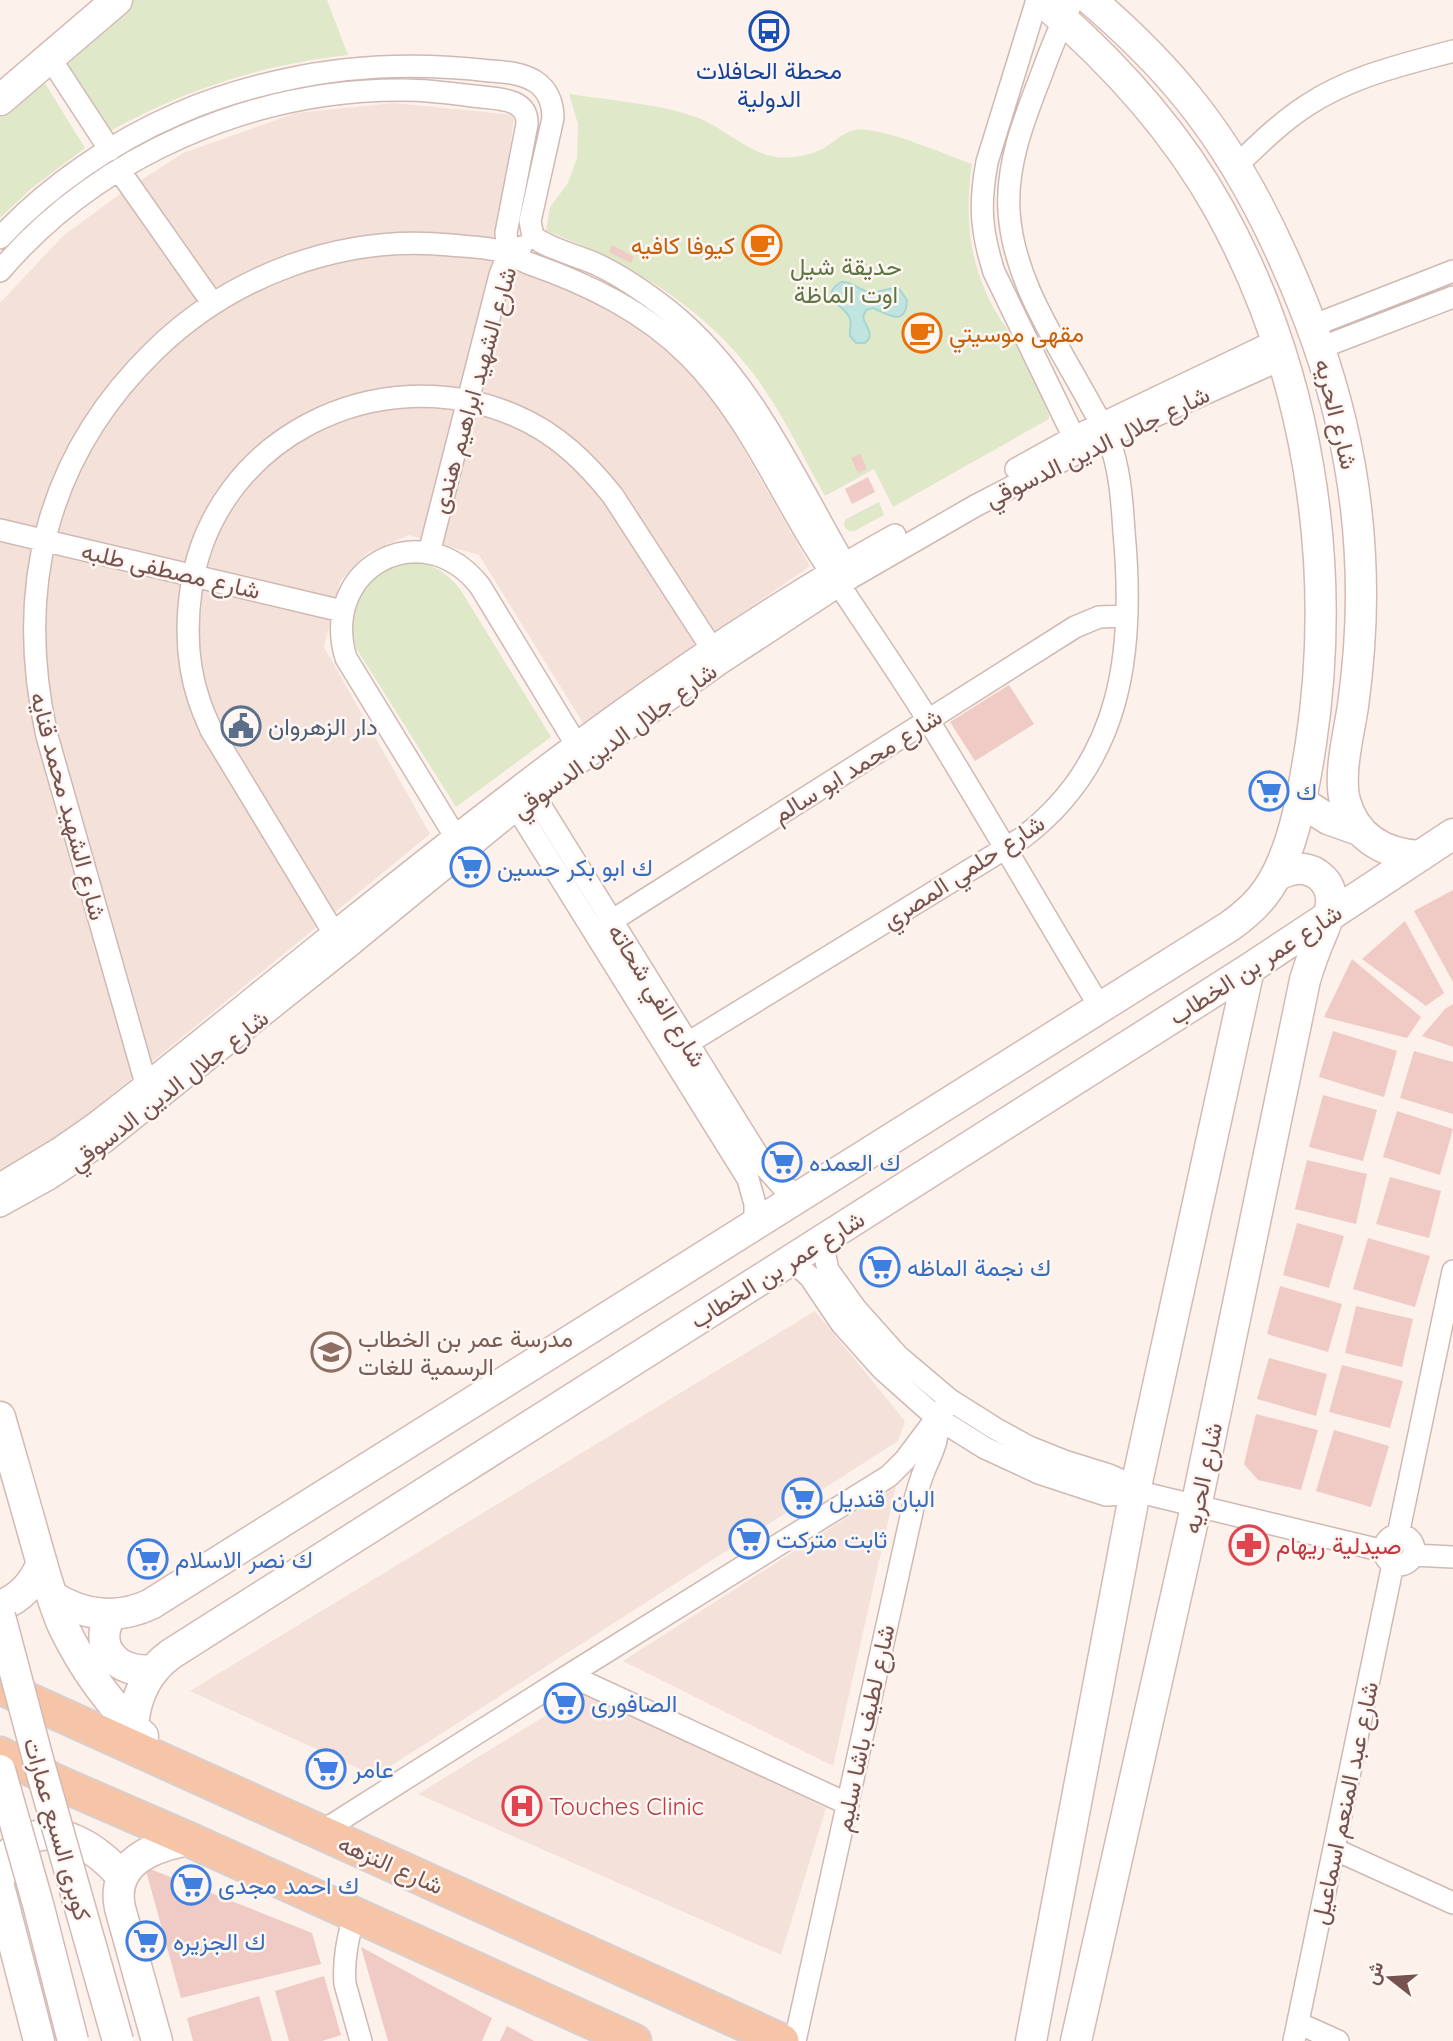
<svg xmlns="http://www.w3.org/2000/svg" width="1453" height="2041" font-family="Quicksand,Vazirmatn,sans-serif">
<rect width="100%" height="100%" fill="#fcf1eb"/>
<path fill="#f3e1da" d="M394,103L514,115L497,261L558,284L631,322L703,378L810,566L583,723L479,555L409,535L367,553L340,581L324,647L430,834L54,1142L0,1173V303L63,236L120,194L183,153L296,113Z
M815,1311L905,1421L898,1441L375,1776L190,1691Z
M896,1486L833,1766L623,1661Z
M589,1689L826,1808L781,1955L418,1794Z"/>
<path fill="#dfe9c9" d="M107,0H327L348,55C260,65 186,89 108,132L53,45Z
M30,59L85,148L32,188L0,218V83Z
M569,94C608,100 660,104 696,117C724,127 745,152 776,157C794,159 813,155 827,146C836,140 845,132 855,130C878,125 947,155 972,164C965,212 968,257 990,301C999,320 1014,336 1024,355C1035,374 1042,395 1049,415V419L893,507L874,469L825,496C803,457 784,416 758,380C705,307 629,262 546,231L550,207L568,183L577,158L578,124Z
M879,502L884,515L854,531H849L845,528L844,523L846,519Z
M414,561C435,565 447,573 460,589L551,737L456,807L356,648L351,634L350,621L356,594L387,566Z"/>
<path fill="#c0e5e1" stroke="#a7d6d1" stroke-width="2" d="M841,282C853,281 858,290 869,292C880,294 887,286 899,289L907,300C906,328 887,314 873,308L866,310L863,317C865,327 876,334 865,343H856L850,336C849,330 852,324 850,319C847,306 816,298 841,282Z"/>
<path fill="#f0cac4" d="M612,245L634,257L631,263L609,252Z
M860,454L867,469L858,473L851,458Z
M868,477L875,492L852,504L845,489Z
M1009,685L1034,724L975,761L950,722Z
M1453,890V982L1414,911Z
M1405,921L1444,993L1426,1006L1362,959Z
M1352,959L1421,1017L1407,1038L1324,1017Z
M1453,1004V1047L1422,1036L1445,1009Z
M1333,1031L1397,1051L1384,1097L1319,1077Z
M1414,1051L1453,1062V1114L1400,1098Z
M1323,1095L1377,1110L1363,1161L1309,1147Z
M1397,1111L1453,1129L1440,1175L1383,1157Z
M1307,1160L1367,1174L1356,1224L1295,1209Z
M1390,1177L1441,1191L1429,1238L1376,1224Z
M1297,1223L1344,1236L1329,1288L1283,1275Z
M1368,1238L1430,1256L1415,1307L1353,1289Z
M1280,1286L1342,1304L1328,1352L1267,1334Z
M1356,1306L1413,1319L1402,1367L1345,1353Z
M1269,1358L1327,1374L1316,1416L1257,1399Z
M1342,1365L1403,1381L1390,1428L1329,1412Z
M1256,1414L1318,1430L1301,1490L1258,1480L1244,1464Z
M1334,1430L1389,1446L1371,1507L1316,1491Z
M145,1867L312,1933L321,1964L181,1998Z
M361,1947L492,2018L482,2041H388Z
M324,1976L341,2035L322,2041H289L275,1991Z
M259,1996L272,2041H193L187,2018Z
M507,2026L534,2041H500Z"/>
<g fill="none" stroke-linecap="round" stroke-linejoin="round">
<g stroke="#d0b9b3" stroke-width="24">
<path id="street" d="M1037,0L987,162C979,205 981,231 994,272L1079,448
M50,58L110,150
M1236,166C1258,145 1280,123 1306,106C1351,76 1402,65 1453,51
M119,170L213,304
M533,236C545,248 579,256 596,264C622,276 646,293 668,310C753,378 796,482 850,573
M0,238C47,187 114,141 177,114C211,99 247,88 284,80C351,65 421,63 490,71C505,72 523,73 536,82C548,90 553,104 553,118L530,221L533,236
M0,271C99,155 253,89 404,90C427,90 450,93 473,96C493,99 528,96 527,124L506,233L507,244L511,255
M1312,326L1453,271
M1320,348L1453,297
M1016,469L1074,437L1277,340
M0,530L342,611
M429,553L500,275L504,265L521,247
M527,784L765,1167L783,1187L802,1195
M510,797L748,1179L755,1204V1224
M455,836L346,658C319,568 422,512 480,586L576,744
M594,932L1075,627L1099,617L1127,616
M340,943L211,730C207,720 202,710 199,700C187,665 186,626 191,590C212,438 379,356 516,416C556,433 586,462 613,496L718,658
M670,1054L1022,838C1123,762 1135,650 1124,532C1122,501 1120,467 1108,438C1103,425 1095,413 1088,400C1056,341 1013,280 1009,211C1006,163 1025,117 1042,73C1051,48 1061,24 1073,0
M152,1105L47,736C14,589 46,456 155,350C232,275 343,234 450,245C470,247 493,247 512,255C517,257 522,261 528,263C588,284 644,311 689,356C743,410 773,479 812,543C850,603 892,662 930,723C988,817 1043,913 1100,1007
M0,1184L58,1149L94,1124C175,1062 254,996 334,932C512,789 694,646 895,535
M0,1206L49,1179L102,1144L345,950L534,795L721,663L852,577L975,506L1108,437L1282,359
M825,1238L824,1251L828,1270L856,1309L898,1356L950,1400L996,1429L1029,1447L1064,1461L1109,1475L1118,1479L1135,1491L1384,1551
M787,1262L800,1268L810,1277L841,1323L882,1369L937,1418L985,1448L1039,1473L1106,1495L1126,1494L1135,1491
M1398,1535L1453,1271
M1384 1550a15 15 0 1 1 30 0a15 15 0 1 1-30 0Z
M1413,1555L1453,1557
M569,1675L848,1804
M321,1832L569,1675L889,1476L905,1460L950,1400
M1334,1849L1453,1903
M354,1915C348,1938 343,1960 345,1984L361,2041
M1298,2023L1338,2041
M795,2041L914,1503C917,1492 920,1481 924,1471C932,1452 940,1439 937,1418
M1294,2041L1393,1564"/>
</g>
<g stroke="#d5b9b4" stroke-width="33">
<path id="secondary" d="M1091,0C1126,30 1159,62 1188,98C1227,146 1258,201 1283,257C1333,367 1361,473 1361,595C1361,632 1358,669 1353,706C1349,733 1338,774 1345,801C1355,837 1384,854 1420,856
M0,100L117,0
M1300,801L1328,819L1359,830
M0,1417C11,1456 23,1496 34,1536C43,1567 51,1599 64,1628C84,1669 110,1705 143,1736
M52,1596C83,1616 118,1620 151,1604L1230,926C1244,916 1258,904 1268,889C1294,851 1304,788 1311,743C1338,562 1308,369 1219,209C1174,128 1110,59 1041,0
M0,1606C21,1598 33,1584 42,1563
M112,1614C90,1647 119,1675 153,1670
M133,1727C135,1697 146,1672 171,1654L1249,969L1453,834
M0,1878C3,1863 10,1850 23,1842C58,1820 99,1850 122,1877
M0,1890L39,2041
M157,2041L120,1908C110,1862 154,1846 190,1840
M1031,2041L1135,1491L1249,969
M1076,2041L1196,1507L1305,980C1309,967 1313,955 1318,943C1327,921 1343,892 1317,874C1303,865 1289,869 1276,876"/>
</g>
<g stroke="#d9cfce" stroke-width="37">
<path id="primary" d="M0,1687L782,2041
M0,1754L61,1784L190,1840L634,2041"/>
</g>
<use href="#street" stroke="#fff" stroke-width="21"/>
<use href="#secondary" stroke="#fff" stroke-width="30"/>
<use href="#primary" stroke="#f6c5a8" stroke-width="33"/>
<g stroke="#d5b9b4" stroke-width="33" stroke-linecap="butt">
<path id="secondary-bridge" d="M0,1616L39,1763L118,2041
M0,1770L38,1904L73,2041"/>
</g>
<use href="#secondary-bridge" stroke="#fff" stroke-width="30"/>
</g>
<defs>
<g id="bus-ring" transform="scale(2.0125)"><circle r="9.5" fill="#fef6f2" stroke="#1a4fb4" stroke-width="1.5"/><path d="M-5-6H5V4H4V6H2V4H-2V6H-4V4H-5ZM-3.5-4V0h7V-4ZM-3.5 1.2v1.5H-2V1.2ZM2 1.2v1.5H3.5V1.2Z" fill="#1a4fb4"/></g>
<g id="cafe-ring" transform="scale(2.0125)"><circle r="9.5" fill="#fef6f2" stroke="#e8710a" stroke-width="1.5"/><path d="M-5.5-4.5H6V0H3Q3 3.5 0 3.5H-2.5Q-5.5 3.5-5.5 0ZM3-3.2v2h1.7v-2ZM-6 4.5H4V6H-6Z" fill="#e8710a"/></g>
<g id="civic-ring" transform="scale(2.0125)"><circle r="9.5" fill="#fef6f2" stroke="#5c6f8a" stroke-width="1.5"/><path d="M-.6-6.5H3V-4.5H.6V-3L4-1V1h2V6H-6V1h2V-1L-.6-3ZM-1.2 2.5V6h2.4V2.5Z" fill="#5c6f8a"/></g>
<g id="supermarket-ring" transform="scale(2.0125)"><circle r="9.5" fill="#fef6f2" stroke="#3f7fe0" stroke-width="1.5"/><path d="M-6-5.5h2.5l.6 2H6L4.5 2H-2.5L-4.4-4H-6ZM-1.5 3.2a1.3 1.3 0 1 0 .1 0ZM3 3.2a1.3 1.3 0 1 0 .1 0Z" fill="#3f7fe0"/></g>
<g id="school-ring" transform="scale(2.0125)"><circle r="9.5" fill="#fef6f2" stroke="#8d6e63" stroke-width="1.5"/><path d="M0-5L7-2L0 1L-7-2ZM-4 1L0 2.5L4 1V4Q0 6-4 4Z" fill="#8d6e63"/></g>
<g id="pharmacy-ring" transform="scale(2.0125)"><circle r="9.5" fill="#fef6f2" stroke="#e0444e" stroke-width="1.5"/><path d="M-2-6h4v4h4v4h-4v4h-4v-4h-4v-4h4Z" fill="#e0444e"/></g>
<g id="hospital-ring" transform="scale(2.0125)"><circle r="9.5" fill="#fef6f2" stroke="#e0444e" stroke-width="1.5"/><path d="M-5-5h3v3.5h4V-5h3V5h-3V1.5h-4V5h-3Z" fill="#e0444e"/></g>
</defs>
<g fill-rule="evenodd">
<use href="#bus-ring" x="769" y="31"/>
<use href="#cafe-ring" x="762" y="245"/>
<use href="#cafe-ring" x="922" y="333"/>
<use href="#civic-ring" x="241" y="726"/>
<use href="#supermarket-ring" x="1269" y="791"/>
<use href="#supermarket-ring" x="470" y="867"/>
<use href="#supermarket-ring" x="782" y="1162"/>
<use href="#supermarket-ring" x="880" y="1267"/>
<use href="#school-ring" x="331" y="1352"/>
<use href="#supermarket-ring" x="802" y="1498"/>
<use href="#supermarket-ring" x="749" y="1539"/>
<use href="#pharmacy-ring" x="1249" y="1545"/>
<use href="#supermarket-ring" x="148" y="1559"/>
<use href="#supermarket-ring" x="564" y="1703"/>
<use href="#supermarket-ring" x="326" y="1769"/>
<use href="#hospital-ring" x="522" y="1806"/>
<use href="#supermarket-ring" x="191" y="1885"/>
<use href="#supermarket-ring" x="146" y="1941"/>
</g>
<g text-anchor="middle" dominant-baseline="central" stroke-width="5" stroke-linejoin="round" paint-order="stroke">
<g font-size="24" fill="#164399" stroke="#fef6f2">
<text x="769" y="70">محطة الحافلات<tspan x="769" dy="28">الدولية</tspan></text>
</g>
<g font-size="24" fill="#c56008" stroke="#fef6f2" text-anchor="end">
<text x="735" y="245">كيوفا كافيه</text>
<text x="949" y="333" text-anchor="start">مقهى موسيتي</text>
</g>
<g font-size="24" fill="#5f7544" stroke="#fef6f2">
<text x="846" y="266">حديقة شيل<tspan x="846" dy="28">اوت الماظة</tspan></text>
</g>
<g font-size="24" fill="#76534f" stroke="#fef6f2">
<text transform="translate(473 390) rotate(-74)">شارع الشهيد ابراهيم هندى</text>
<text transform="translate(1337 414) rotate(76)">شارع الحريه</text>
<text transform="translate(1097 446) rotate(-26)">شارع جلال الدين الدسوقي</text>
<text transform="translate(171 570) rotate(13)">شارع مصطفى طلبه</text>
<text transform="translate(614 740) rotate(-36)">شارع جلال الدين الدسوقي</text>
<text transform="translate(857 765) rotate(-32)">شارع محمد ابو سالم</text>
<text transform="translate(69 806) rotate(75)">شارع الشهيد محمد قنايه</text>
<text transform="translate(963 871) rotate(-33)">شارع حلمي المصري</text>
<text transform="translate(1255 964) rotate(-33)">شارع عمر بن الخطاب</text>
<text transform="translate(658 995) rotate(58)">شارع الفي شحاته</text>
<text transform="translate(168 1090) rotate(-38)">شارع جلال الدين الدسوقي</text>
<text transform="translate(777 1269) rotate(-32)">شارع عمر بن الخطاب</text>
<text transform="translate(1202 1478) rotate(-78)">شارع الحريه</text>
<text transform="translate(864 1728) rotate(-78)">شارع لطيف باشا سليم</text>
<text transform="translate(1344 1803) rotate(-78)">شارع عبد المنعم اسماعيل</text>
<text transform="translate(58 1829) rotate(74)">كوبرى السبع عمارات</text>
<text transform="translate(391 1864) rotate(24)">شارع النزهه</text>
</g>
<g font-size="24" fill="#4e5e75" stroke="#fef6f2" text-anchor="start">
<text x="268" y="726">دار الزهروان</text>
</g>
<g font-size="24" fill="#366cbe" stroke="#fef6f2" text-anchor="start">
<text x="1296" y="791">ك</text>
<text x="497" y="867">ك ابو بكر حسين</text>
<text x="809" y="1162">ك العمده</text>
<text x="907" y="1267">ك نجمة الماظه</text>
<text x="829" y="1498">البان قنديل</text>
<text x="776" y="1539">ثابت متركت</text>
<text x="175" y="1559">ك نصر الاسلام</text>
<text x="591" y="1703">الصافورى</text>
<text x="353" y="1769">عامر</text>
<text x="218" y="1885">ك احمد مجدى</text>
<text x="173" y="1941">ك الجزيره</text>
</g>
<g font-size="24" fill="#785e54" stroke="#fef6f2" text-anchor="start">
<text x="358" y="1338">مدرسة عمر بن الخطاب<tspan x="358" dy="28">الرسمية للغات</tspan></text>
</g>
<g font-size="24" fill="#be3a42" stroke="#fef6f2" text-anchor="start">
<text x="1276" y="1545">صيدلية ريهام</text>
<text x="549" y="1806">Touches Clinic</text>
</g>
</g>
<g transform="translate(1390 1978) rotate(287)" stroke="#fef6f2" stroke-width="5" paint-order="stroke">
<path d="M0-5L12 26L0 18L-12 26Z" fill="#76534f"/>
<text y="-10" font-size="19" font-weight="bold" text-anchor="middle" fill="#76534f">ش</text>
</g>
</svg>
